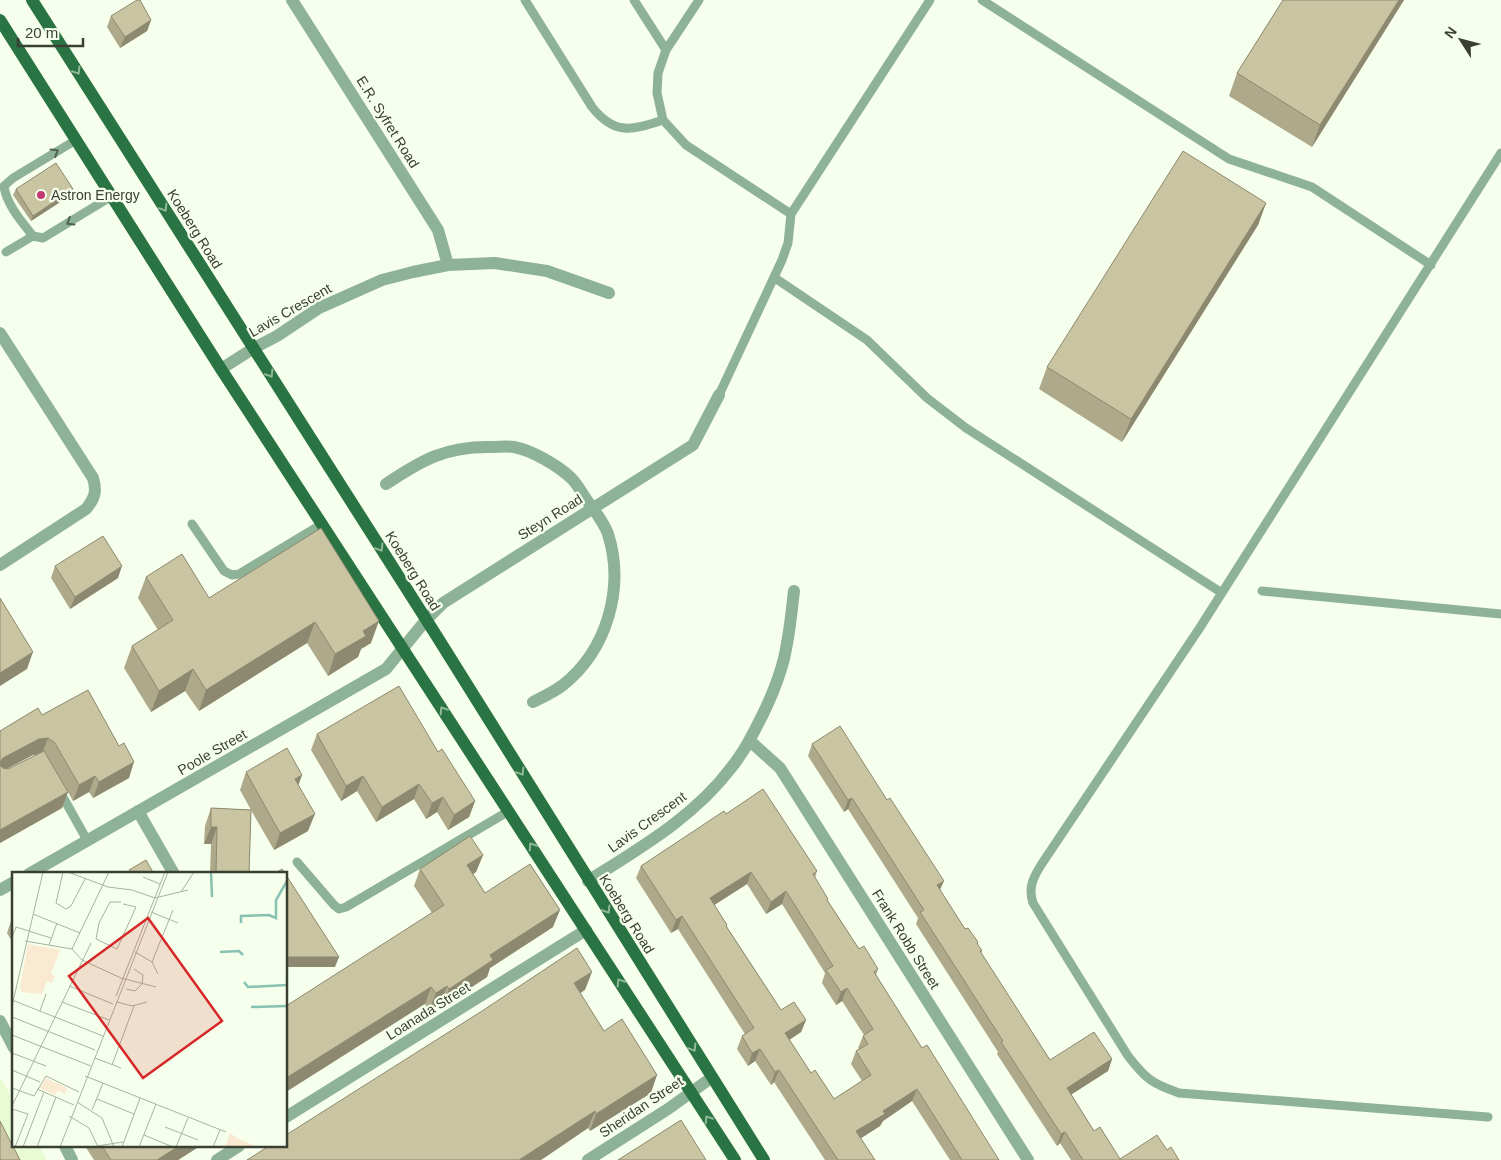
<svg xmlns="http://www.w3.org/2000/svg" width="1501" height="1160" font-family="Arial,sans-serif">
<rect width="100%" height="100%" fill="#f6ffeb"/>
<path fill="#e9fbd2" d="M0,1077L14,1102V1146H39L47,1160H0Z"/>
<g fill="none" stroke-linecap="round" stroke-linejoin="round">
<path stroke="#8eb296" stroke-width="9" d="M525,0L592,107C615,136 632,130 663,120
M634,0L666,50
M699,0L666,50L658,73L657,93L663,120L686,145L791,214
M982,0L1229,159L1312,187L1431,265
M76,140L13,178L4,186C6,204 22,222 33,236L43,238L112,196
M6,252L33,236
M775,278L867,340L927,398L966,428L1222,593
M719,395L782,260L788,243L791,214L930,0
M192,524L224,571L232,575L239,574L322,524
M1262,591L1501,614
M59,790L87,840
M297,862L334,905L339,909L346,907L509,811
M1488,1117L1179,1093C1151,1083 1146,1079 1128,1056L1033,903C1028,888 1033,878 1041,865L1199,629L1501,153"/>
<path stroke="#8eb296" stroke-width="12" d="M292,0L438,230L448,265
M0,333L93,478C97,491 95,498 86,509L0,565
M221,369L254,348L277,336L319,308L382,280L413,272L448,265L495,263L547,271L609,293
M386,484C422,460 446,446 491,447C498,447 507,446 514,447C531,450 557,465 570,477C577,483 581,492 586,499C593,509 604,522 608,534C625,588 607,650 563,685C554,692 543,697 533,702
M750,741L780,768L1028,1160
M138,811L174,874
M29,874L386,669L426,620L443,603L693,445L719,395
M588,881C640,848 694,817 731,768C744,752 753,734 762,716C770,700 777,683 782,666C789,642 791,616 794,591
M0,890L14,882
M0,1021L14,1048
M286,1117L586,930
M65,1146L72,1160
M217,1160L239,1146
M588,1160L668,1109L711,1078"/>
<path stroke="#2a7343" stroke-width="12" d="M32,0L436,635L764,1160
M0,20L221,369L735,1160"/>
</g>
<path fill="#ada98a" fill-rule="evenodd" d="M1283,0H1404L1312,147L1229,96L1237,73Z
M111,16L151,20L147,31L120,48L107,27Z
M16,189L71,195L31,221L13,195Z
M1266,203L1258,225L1122,442L1039,389L1047,367Z
M321,528L371,643L361,649L358,657L328,676L307,643L199,711L185,691L151,712L124,668L132,646L158,630L138,598L146,577L209,598Z
M55,566L118,578L70,609L51,578Z
M42,715L129,778L93,798L89,792L73,801L68,792L62,808L0,843V731ZM33,755H36L8,769H7Z
M317,734L438,752L475,801L469,817L448,830L437,812L426,819L414,799L376,822L357,791L341,801L311,750Z
M812,744L940,890L965,929L978,942L977,944L982,951L981,953L1050,1060L1112,1059L1108,1071L1071,1094L1094,1131L1120,1159L1167,1150L1179,1160H1071L1060,1143L1057,1146L997,1054L998,1052L916,924L918,918L848,809L844,812L808,756Z
M246,772L302,775L298,785L308,831L274,850L251,810L249,874H210L211,844H204L205,826L211,808L251,810L240,790Z
M483,855L476,872L473,874L485,893L553,927L490,968L487,977L443,1006L441,1003L429,1011L425,1004L432,913L414,886L420,869Z
M641,866L817,871L815,878L828,901L859,949L878,969L876,975L922,1048L999,1160H950L912,1101L883,1121L880,1126L861,1138L875,1160H825L774,1082L771,1085L755,1061L748,1066L737,1049L742,1036L745,1034L678,929L671,933L636,878ZM747,884L766,914L782,904L825,973L822,983L836,1005L842,1001L864,1035L863,1036L858,1048L859,1049L856,1051L851,1064L862,1081L834,1099L811,1073L789,1040L801,1032L806,1020L781,1010L727,927V925L714,905Z
M13,915H14V945L7,933Z
M585,990L580,993L604,1031L651,1093L590,1131L588,1128L541,1160H247Z
M85,1146H200L178,1160H94Z"/>
<path fill="#8d8971" d="M1399,0H1404L1312,147L1320,125Z
M151,20L147,31L120,48L125,37Z
M73,189L71,195L31,221L33,216Z
M1266,203L1258,225L1122,442L1131,419Z
M122,566L118,578L70,609L75,597Z
M379,621L371,643L361,649L358,657L328,676L335,654L363,631Z
M315,622L307,643L199,711L206,690Z
M33,652L27,669L0,686V673Z
M193,669L185,691L151,712L159,691Z
M48,738L42,754L33,755L0,772V762L3,758L39,739Z
M134,762L129,778L93,798L99,782Z
M302,775L296,792L295,779Z
M95,776L89,792L73,801L79,785Z
M363,776L357,791L341,801L346,786Z
M419,784L414,799L376,822L382,807Z
M68,792L62,808L0,843V830Z
M443,797L437,812L426,819L432,803Z
M852,798L848,809L844,812L848,800Z
M475,801L469,817L448,830L454,815Z
M315,814L308,831L274,850L280,833Z
M211,827H217L211,844H204Z
M483,855L476,872L461,882L467,865Z
M216,872L249,874H215Z
M751,872L747,884L705,911L710,898Z
M944,881L939,892L937,885Z
M786,891L782,904L766,914L771,902Z
M560,910L553,927L490,968L487,977L443,1006L449,989L490,955Z
M682,916L678,929L671,933L676,920Z
M286,957H339L335,967H286Z
M592,972L585,990L568,1001L574,983Z
M447,986L441,1003L429,1011L436,993Z
M431,987L425,1004L286,1092V1078Z
M847,988L842,1001L836,1005L841,992Z
M806,1020L801,1032L780,1046L785,1033Z
M760,1049L755,1061L748,1066L752,1053Z
M1112,1059L1108,1071L1063,1100L1067,1088Z
M779,1070L774,1082L771,1085L775,1072Z
M657,1075L651,1093L590,1131L596,1114Z
M917,1089L912,1101L883,1121L880,1126L852,1144L856,1131L883,1111Z
M595,1111L588,1128L541,1160H519Z
M1065,1132L1060,1143L1057,1146L1061,1134Z
M179,1146H200L178,1160H157Z"/>
<path fill="#c9c4a1" stroke="#8d8971" fill-rule="evenodd" d="M137,0H140L151,20L125,37L111,16Z
M1283,0H1399L1320,125L1237,73Z
M1183,151L1266,203L1131,419L1047,367Z
M56,163L73,189L33,216L16,189Z
M321,528L379,621L363,631L366,636L335,654L315,622L206,690L193,669L159,691L132,646L173,620L146,577L182,554L209,598Z
M103,536L122,566L75,597L55,566Z
M0,598L33,652L0,673Z
M399,686L438,752L442,749L475,801L454,815L443,797L432,803L419,784L382,807L363,776L346,786L317,734Z
M88,690L119,746L124,743L134,762L99,782L95,776L79,785L55,743L48,738L39,739L3,758L0,762V731L38,708L42,715Z
M840,726L887,800L890,798L944,881L937,885L965,929L968,928L978,942L977,943L982,951H980L1050,1060L1094,1032L1112,1059L1067,1088L1094,1131L1100,1127L1120,1159L1157,1135L1167,1150L1171,1147L1179,1160H1083L1065,1132L1061,1134L1001,1042L1003,1041L920,912L924,910L852,798L848,800L812,744Z
M287,748L302,775L295,779L315,814L280,833L246,772Z
M44,751L68,792L0,830V764L1,766L3,768L8,769Z
M763,789L817,871L813,874L828,899L827,900L859,949L864,946L878,969L874,972L922,1048L927,1045L999,1160H962L917,1089L883,1111L885,1114L856,1131L875,1160H838L779,1070L775,1072L760,1049L752,1053L742,1036L754,1028L682,916L676,920L641,866L724,811L726,814ZM751,872L771,902L786,891L833,966L826,970L841,992L847,988L873,1029L863,1036L868,1044L856,1051L871,1075L834,1099L815,1070L811,1073L785,1033L806,1020L794,1002L781,1010L726,926L727,925L710,898Z
M211,808L251,810L249,874L216,872L217,827H211Z
M470,836L483,855L467,865L485,893L530,864L560,910L490,955L493,960L449,989L447,986L436,993L431,987L286,1078V1006L444,905L420,869Z
M146,860L154,874H132L129,870Z
M282,869L286,874H274Z
M87,871L89,874H82Z
M286,875L339,957H286Z
M577,948L592,972L574,983L604,1031L622,1019L657,1075L596,1114L595,1111L519,1160H247L269,1146H286V1135L482,1011Z
M681,1120L706,1160H618Z
M0,1121L20,1160H0Z
M102,1146H179L157,1160H111Z"/>
<defs><path id="oneway-chevron" d="M-2-3.5L2.5 0L-2 3.5" fill="none" stroke-width="1.6" stroke-linecap="round" stroke-linejoin="round" transform="scale(1.25)"/></defs>
<g stroke="#90b997">
<use href="#oneway-chevron" transform="translate(77 71) rotate(58)"/>
<use href="#oneway-chevron" transform="translate(164 208) rotate(58)"/>
<use href="#oneway-chevron" transform="translate(270 374) rotate(58)"/>
<use href="#oneway-chevron" transform="translate(380 548) rotate(58)"/>
<use href="#oneway-chevron" transform="translate(443 710) rotate(-123)"/>
<use href="#oneway-chevron" transform="translate(521 772) rotate(58)"/>
<use href="#oneway-chevron" transform="translate(532 846) rotate(-123)"/>
<use href="#oneway-chevron" transform="translate(607 910) rotate(58)"/>
<use href="#oneway-chevron" transform="translate(620 982) rotate(-123)"/>
<use href="#oneway-chevron" transform="translate(693 1048) rotate(58)"/>
<use href="#oneway-chevron" transform="translate(708 1119) rotate(-123)"/>
</g>
<g stroke="#526250">
<use href="#oneway-chevron" transform="translate(55 152) rotate(-32)"/>
<use href="#oneway-chevron" transform="translate(70 222) rotate(148)"/>
</g>
<circle fill="#c23870" stroke="#f6ffeb" stroke-width="2" cx="41" cy="195" r="5"/>
<g text-anchor="middle" dominant-baseline="central" stroke-width="4.5" stroke-linejoin="round" paint-order="stroke">
<g font-size="14" fill="#393f32" stroke="#f6ffeb">
<text transform="translate(388 122) rotate(58)">E.R. Syfret Road</text>
<text transform="translate(195 229) rotate(58)">Koeberg Road</text>
<text transform="translate(290 310) rotate(-30)">Lavis Crescent</text>
<text transform="translate(550 517) rotate(-32)">Steyn Road</text>
<text transform="translate(413 571) rotate(58)">Koeberg Road</text>
<text transform="translate(212 752) rotate(-30)">Poole Street</text>
<text transform="translate(647 822) rotate(-36)">Lavis Crescent</text>
<text transform="translate(627 914) rotate(58)">Koeberg Road</text>
<text transform="translate(906 939) rotate(58)">Frank Robb Street</text>
<text transform="translate(428 1011) rotate(-32)">Loanada Street</text>
<text transform="translate(641 1107) rotate(-34)">Sheridan Street</text>
</g>
<g font-size="14" fill="#393f32" stroke="#f6ffeb" text-anchor="start">
<text x="51" y="195">Astron Energy</text>
</g>
</g>
<g transform="translate(12 872)">
<rect width="275" height="275" fill="#f6ffeb"/>
<path d="M34,206L55,216L53,222L46,219L43,223L28,216Z" fill="#fbead2"/>
<path d="M16,72L48,78L39,101L43,104L40,111L35,109L30,123L24,120V122L10,120L8,115ZM218,261L227,267L246,275H213Z" fill="#fbead2"/>
<path fill="none" stroke="#87c1b2" stroke-width="2.5" d="M199,0L200,25M229,51V44L257,43L264,46V28L275,9M208,80L227,79L231,83M232,110L236,115L275,113M239,135L275,134"/>
<path fill="none" stroke="#aab2a1" stroke-width="1" d="M51,0L44,31L54,37L59,34L73,7M56,0L96,15L120,18L143,26L176,18M131,5L148,12M169,20L182,0M109,30H98L87,51L84,67L105,77L124,35L111,32M139,40L166,51M21,42L68,61M0,65L4,55L39,66M13,69L60,77L70,88L109,106L144,115M37,73L45,51M60,77L97,0M123,80L140,90L146,102M140,90L161,38M57,114L101,132M114,117L123,119L130,112L131,103L122,97M104,124L153,0M0,128L91,164M50,130L97,148M105,130L120,134L135,130M0,134L31,0M28,139L34,122M0,145L83,178M0,163L79,194M0,181L34,194M83,186L109,196M100,193L122,134M0,198L28,210M73,204L214,260M0,216L22,224L34,204L67,220M25,217L62,233M85,227L122,242M65,230L90,246L102,275M0,234L79,71M0,237L16,242L3,275M80,238L91,211M57,244L77,256L86,275M153,255L186,268M132,263L161,275M85,274L111,270M11,275L32,220M25,275L44,225M48,275L156,0M110,275L128,226M127,275L144,232M164,275L176,246M201,275L208,258"/>
<path fill="#d62828" fill-opacity="0.15" stroke="#d62828" stroke-width="2.5" d="M136,46L210,149L131,206L57,104Z"/>
<rect width="275" height="275" fill="none" stroke="#393f32" stroke-width="2.5"/>
</g>
<g transform="translate(1461 40) rotate(306)" stroke="#f6ffeb" stroke-width="4" paint-order="stroke">
<path d="M0-4L9 19L0 12L-9 19Z" fill="#393f32"/>
<text y="-8" font-size="14" font-weight="bold" text-anchor="middle" fill="#393f32">N</text>
</g>
<path d="M18 38v8h65v-8" fill="none" stroke="#393f32" stroke-width="2.5"/>
<text x="25" y="38" font-size="15" fill="#393f32" stroke="#f6ffeb" stroke-width="4" paint-order="stroke">20 m</text>
</svg>
